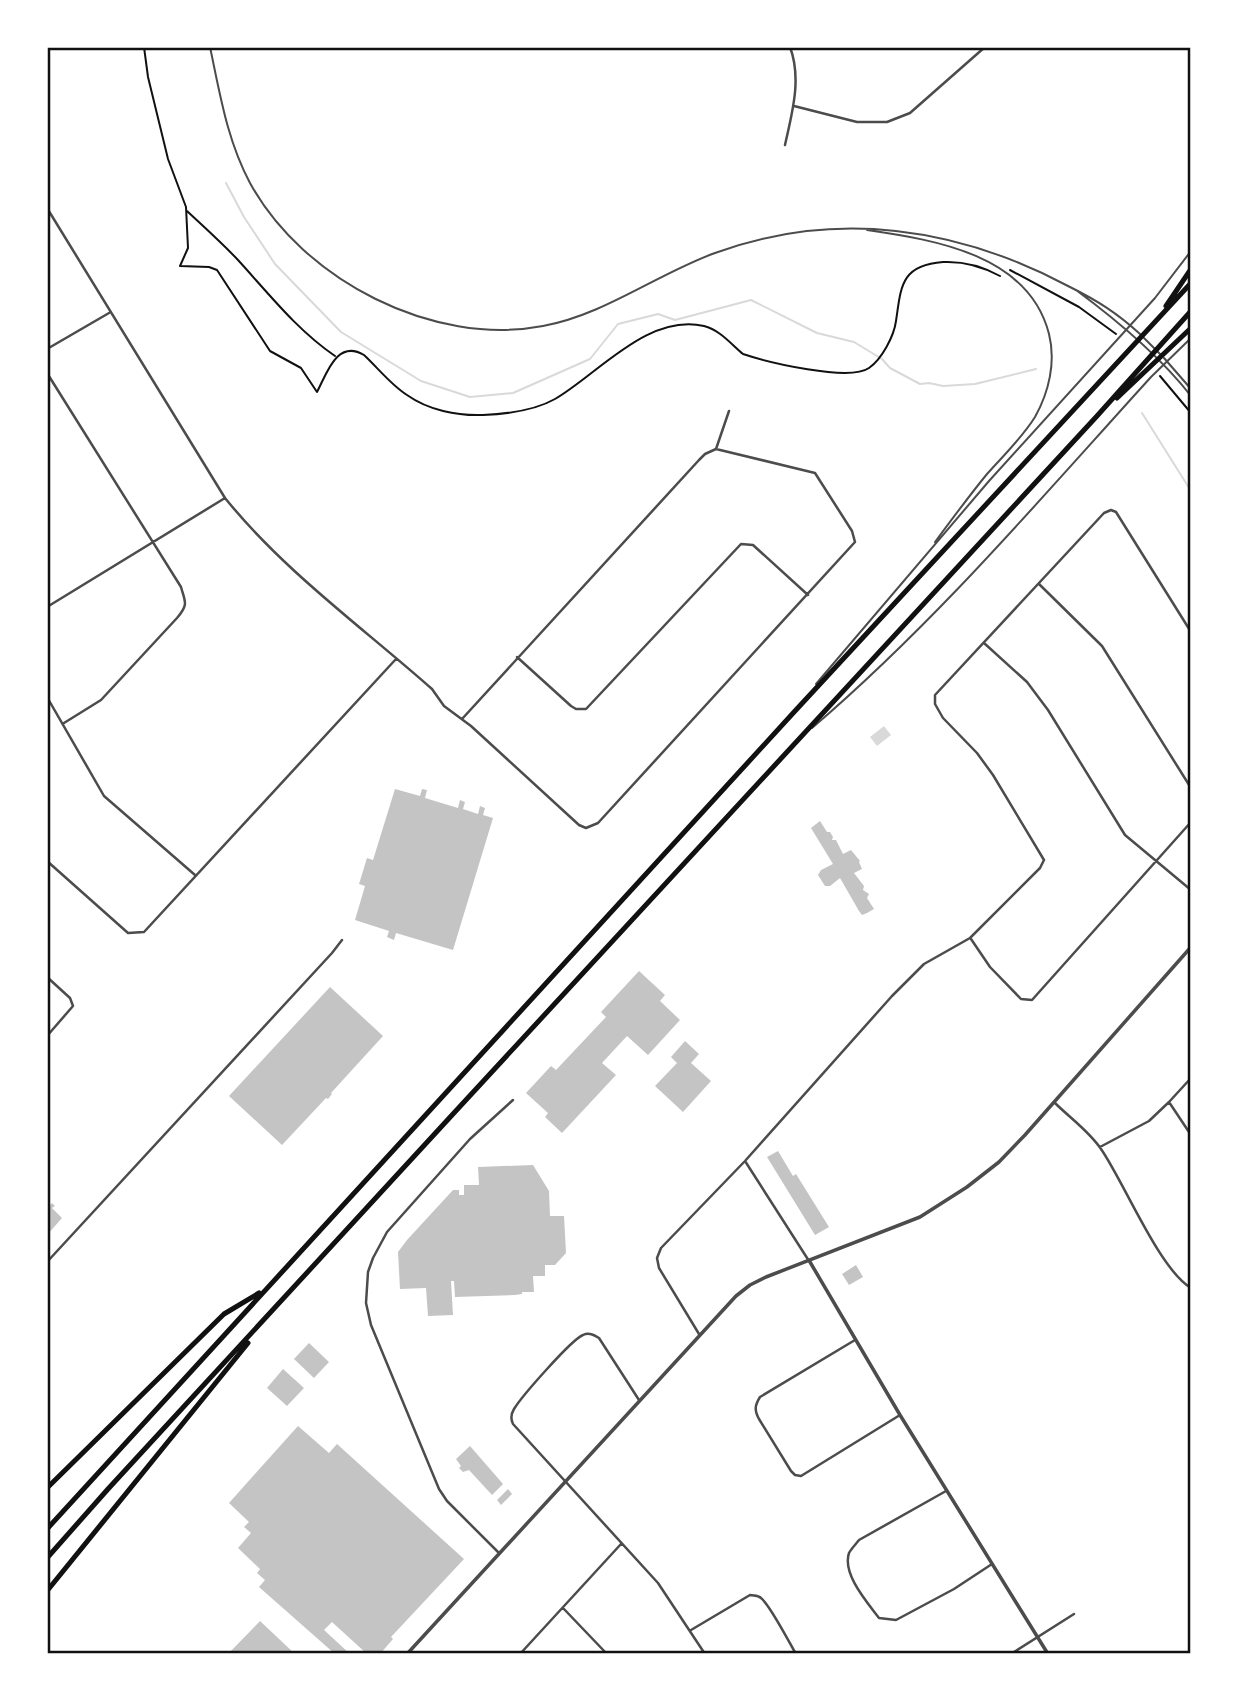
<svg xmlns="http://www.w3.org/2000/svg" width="1238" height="1701" font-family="'Noto Sans',sans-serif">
<rect width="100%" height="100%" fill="#fff"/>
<path fill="#d9d9d9" d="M884,726L891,735L877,746L870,737Z"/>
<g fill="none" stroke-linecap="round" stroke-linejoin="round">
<path stroke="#d9d9d9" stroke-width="2" d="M226,183L244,217L275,264L341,332L421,381L470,397L513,393L590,359L618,324L658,314L675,320L751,300L817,333L854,342L882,359L890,368L920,384L929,383L943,386L975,384L1036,369
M1142,413L1191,491"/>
</g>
<path fill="#c4c4c4" d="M395,789L420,796L422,789L427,790L425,798L458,808L460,800L465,802L463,809L478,814L480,806L485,808L483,815L493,818L453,950L396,933L394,940L387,937L389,931L355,920L365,886L359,884L367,858L373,860Z
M820,821L827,832H830L833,837L832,840H836L843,854L851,850L860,861L859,862L862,869L854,873L864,886L863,890L869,894L867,898L874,909L867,913L862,915L859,911L840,878L830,886H825L818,875L821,870L833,864L811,828Z
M639,971L665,995L660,1001L680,1020L648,1055L627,1036L602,1063L616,1075L562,1133L545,1117L548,1113L526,1093L551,1066L556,1070L606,1017L601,1012Z
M330,987L383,1036L331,1093L332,1094L328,1099L326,1098L282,1145L229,1096Z
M685,1041L699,1054L691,1063L711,1081L683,1112L655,1086L677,1063L671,1057Z
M778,1151L793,1176L796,1174L829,1227L815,1235L767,1157Z
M533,1165L549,1191L550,1216H564L566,1253L555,1265H545V1276H533L534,1292H522V1294L515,1295L455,1297L454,1281H451L453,1315L428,1316L426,1288L400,1289L398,1252L407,1240L453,1190H459V1195H464V1185H479L478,1167Z
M52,1203L55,1206L52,1208L62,1218L47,1235V1204L49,1206Z
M856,1265L863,1277L849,1285L842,1274Z
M309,1343L329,1362L314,1378L294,1359Z
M283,1369L304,1388L287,1406L267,1388Z
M298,1426L329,1453L337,1444L464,1559L391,1637L393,1639L380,1654H367L332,1622L324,1630L350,1654H335L259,1587L265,1580L257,1573L260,1569L238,1548L251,1533L244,1527L249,1522L229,1503Z
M470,1446L503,1484L492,1495L469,1470L463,1472L459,1468L461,1466L456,1459Z
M508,1489L512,1494L501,1505L497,1500Z
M260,1621L295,1654H228Z"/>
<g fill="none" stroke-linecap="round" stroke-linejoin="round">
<path stroke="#111" stroke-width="2" d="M144,47L148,77L168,159L186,207L188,248L180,266L209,267L217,270L270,351L301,368L317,392C327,373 337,339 364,355C378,368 391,385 407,395C428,410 457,416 483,415C506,414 534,411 555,399C598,374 648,313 704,326C720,330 731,344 743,354C767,362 849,382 869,368C882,359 894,336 896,321C901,288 900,265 943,262C964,261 982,266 1000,276
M187,211C204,227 222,243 238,260C269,294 297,330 335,356
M1010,270L1079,307L1116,334
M1160,376L1191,413"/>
<path stroke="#4c4c4c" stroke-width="2" d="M210,47C220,94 227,140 250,183C303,280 433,347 543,326C604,315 657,274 715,253C836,209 958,227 1070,287C1098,301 1117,313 1140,334
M867,230C936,240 1029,255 1049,334C1056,362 1049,392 1035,417C1022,438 1003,456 987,474C969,496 952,519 935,542
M1076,290C1118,321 1159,355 1191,396
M1144,338L1160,354
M1164,358L1191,389
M816,684L989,481L1155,298L1191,251
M812,728C936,622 1042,497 1151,377L1191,338"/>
<path stroke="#4c4c4c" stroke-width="2.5" d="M794,106L857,122H887L910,113L985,47
M785,145C792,113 802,79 790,47
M47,208L225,498C284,571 362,627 432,689L444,706L471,726L579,825L586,828L598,823L855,542L852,531L815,473L716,449
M47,349L109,313
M47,373L181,587C185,602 189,604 177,618L101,700L64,723
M1039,584L1102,646L1191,788
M47,607L225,498
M984,643L1027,682L1048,710L1125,835L1191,890
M517,657L571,706L576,709H586L741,544L753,545L808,595
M47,697L104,796L195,875
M462,719L699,460L705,454L716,449L729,411
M47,861L128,933L144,932L396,659
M971,939L990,967L1021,999L1032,1000L1191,822
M47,977L70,998L73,1006L47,1036
M1169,1102L1191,1135
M1055,1103C1070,1118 1089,1131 1101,1149C1124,1182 1159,1269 1191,1288
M1100,1147L1149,1121L1169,1102L1191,1078
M745,1161L809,1261
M47,1262L332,953L342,940
M699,1334L659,1268L657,1258L661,1248L745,1161L892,996L924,964L970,938L1040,868L1044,860L993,775L977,753L943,718L935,704V695L1104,513L1111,510L1116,512L1191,632
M855,1340L760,1397C755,1405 754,1410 759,1419L791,1471L795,1475L801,1476L900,1415
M639,1400L599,1338C594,1335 589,1332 583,1335C571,1340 522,1396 514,1409C511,1414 510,1418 513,1424L658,1583L705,1654
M946,1491L859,1540C856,1544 851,1549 849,1553C842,1574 867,1602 879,1618L896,1620L954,1589L992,1564
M499,1553L447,1501L439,1489L371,1325L366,1303L368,1272L373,1258L387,1232L470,1139L513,1100
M563,1608L607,1654
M691,1630L750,1595C754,1596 758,1595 761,1598C770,1605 789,1642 796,1654
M520,1654L621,1544
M1011,1654L1074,1614"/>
<path stroke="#4c4c4c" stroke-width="3.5" d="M810,1262L900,1415L1048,1654
M407,1654L736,1296L750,1285L766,1277L920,1217L967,1187L999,1162L1025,1135L1191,947"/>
<path stroke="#111" stroke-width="5" d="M1166,306L1191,269
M1117,398L1191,328
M47,1488L224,1314L259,1293
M47,1529L795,711L1191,283
M47,1558L108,1489L453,1114L1097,416L1191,311
M47,1591L248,1343"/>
</g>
<rect width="1238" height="1701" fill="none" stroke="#ffffff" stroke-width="98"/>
<rect x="49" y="49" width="1140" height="1603" fill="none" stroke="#111" stroke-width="2.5"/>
</svg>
